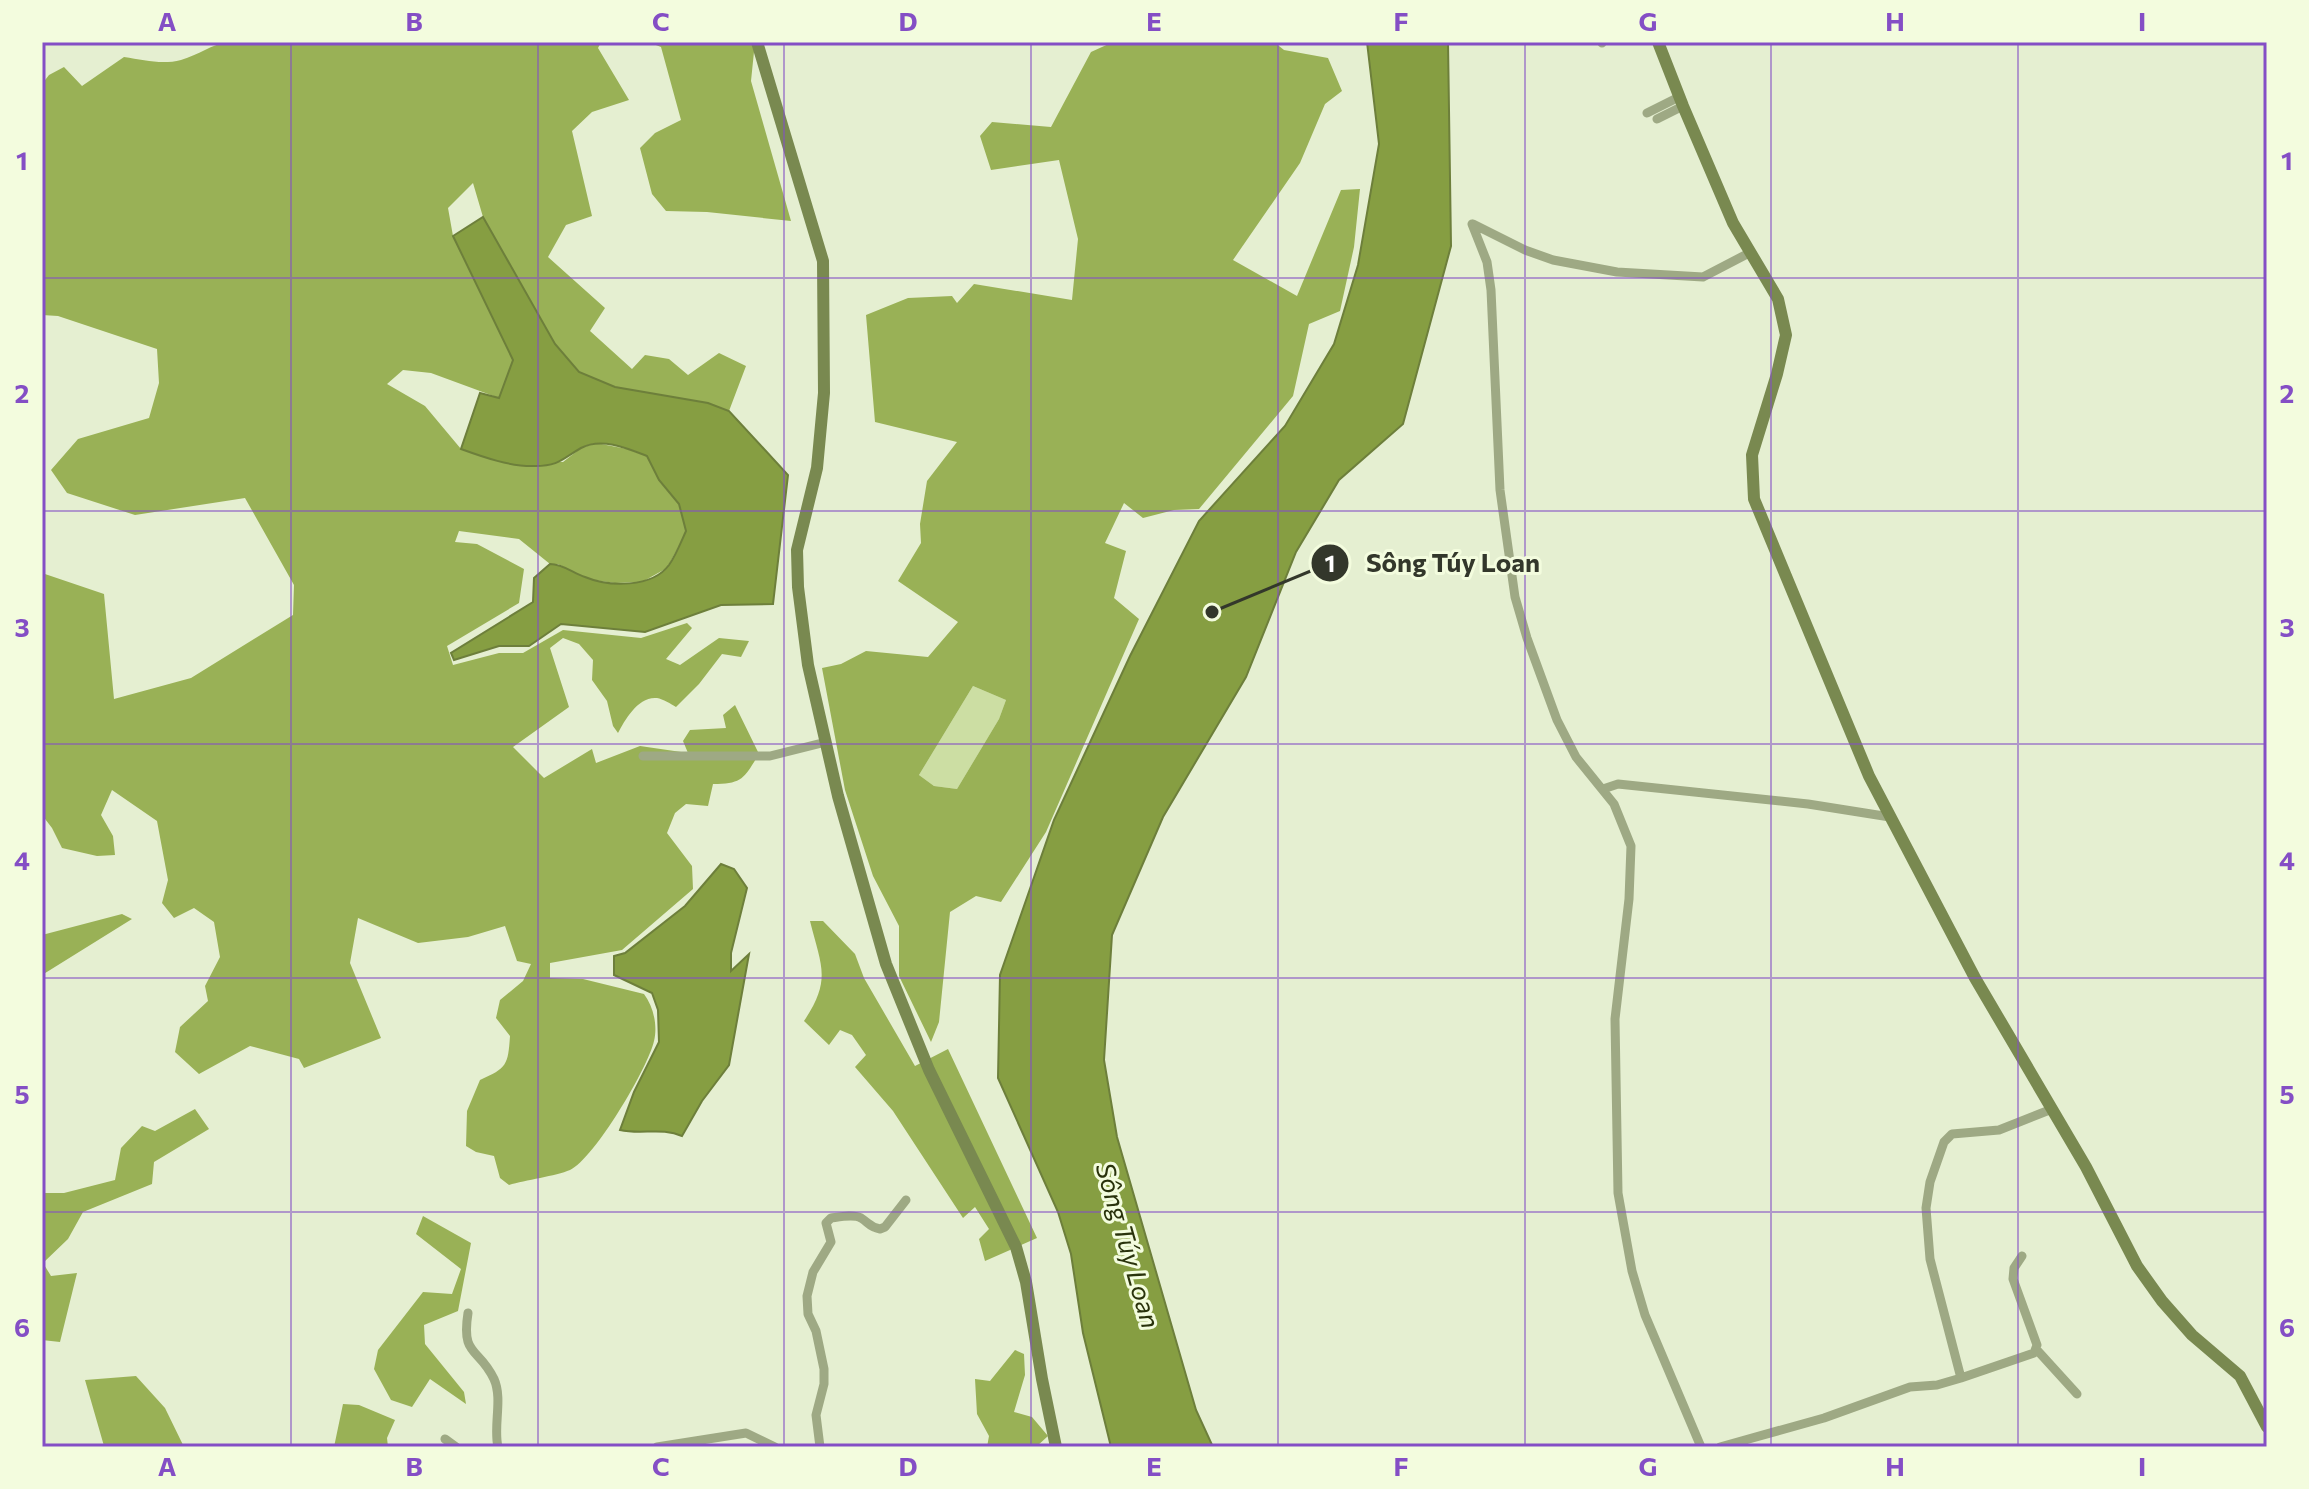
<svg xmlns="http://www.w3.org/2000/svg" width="2309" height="1489" font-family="Commissioner,sans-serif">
<rect width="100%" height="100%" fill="#e5efd1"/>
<path fill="#ccdea3" d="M973,686L1006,700L999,719L957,789L934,786L919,775Z"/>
<path fill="#99b156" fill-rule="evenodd" d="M229,42H601L598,48L629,100L592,112L572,131L592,216L566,225L548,257L605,308L590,331L632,369L645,355L669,359L688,375L719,353L746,366L729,411L707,403L615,387L579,372L555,344L483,217L473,183L448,208L453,236L513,360L499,398L431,373L403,370L387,384L425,406L461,449L487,458L563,462L581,448L596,443L627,449L647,456L659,480L679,504L687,531L667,568L642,582L615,583L587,579L558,564H550L519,539L459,531L455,542L477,544L524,569L519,603L447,646L453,665L499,653H523L563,630L641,638L687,623L692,628L666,659L680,665L719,638L749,641L741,657L722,654L699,684L676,707C671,704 663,699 657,698C638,696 625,720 618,733L613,726L607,701L592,680L593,660L579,644L563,638L550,648L569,707L513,747L544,778L592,749L596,763L640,746L688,753L683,741L690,730L726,728L723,715L735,705L759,754C744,778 743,784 713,784L708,806L686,804L675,813L667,833L692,866L693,889L622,950L550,963V978L583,979L644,994C653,1006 658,1025 654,1041C648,1068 594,1159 570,1170C556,1176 525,1180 509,1185L500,1178L494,1156L476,1152L466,1146L467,1111L480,1080C507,1068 508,1065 510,1036L496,1018L500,1000L523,981L531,964L517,961L505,926L468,937L418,943L358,918L350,963L381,1038L304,1068L299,1059L250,1046L199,1074L175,1052L180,1027L208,1001L205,986L220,957L214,922L194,908L174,918L162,903L168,880L157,821L112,790L101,815L113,836L115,855L97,856L62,848L52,828L42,815V573L104,594L114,699L191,678L293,615L294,585L245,498L135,515L67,493L51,470L78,439L149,418L159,383L157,349L58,316L42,315V84L49,75L64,67L82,86L124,57C144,60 162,65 181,60C199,55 211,44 229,42Z
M648,42H755L751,81L791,221L707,212L666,211L652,194L640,148L655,133L681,120L661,47Z
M1113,42H1274L1284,50L1328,58L1342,91L1325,104L1300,163L1233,260L1297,296L1341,190L1360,189L1354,247L1340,311L1309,324L1293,396L1199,509L1174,510L1143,518L1124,503L1105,543L1126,551L1114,598L1139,619L1046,832L1001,902L976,896L950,912L939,1022L931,1042L899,976V926L873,876L845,790L822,668L841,664L866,651L928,657L958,622L898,581L921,543L920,524L927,481L957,442L875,422L866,315L908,298L952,296L957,303L974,284L1072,300L1078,239L1059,160L991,170L980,136L992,122L1051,127L1091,52ZM973,686L1006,700L999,719L957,789L934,786L919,775Z
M122,914L132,919L42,975V935Z
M810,921H823L855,954L864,978L915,1066L948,1049L1037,1238L985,1261L979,1239L989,1229L975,1207L963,1218L893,1111L855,1067L866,1055L852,1035L840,1030L829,1045L804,1021C832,979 821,966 810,921Z
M195,1109L209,1129L154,1162L152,1184L83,1212L68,1239L43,1263L51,1276L77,1273L60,1342L42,1340V1193H64L115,1180L121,1148L142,1126L155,1131Z
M423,1216L471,1243L458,1311L424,1325L425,1344L464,1392L466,1404L430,1379L412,1407L391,1400L374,1369L378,1350L423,1292L452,1294L461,1269L416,1234Z
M1015,1350L1024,1354L1025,1375L1014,1412L1032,1417L1048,1436L1036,1447H987L989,1436L977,1414L975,1379L990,1381Z
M136,1376L165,1408L184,1447H89L104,1446L85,1380Z
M343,1404L359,1405L395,1420L387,1438L388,1447H334Z"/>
<path fill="#869e42" stroke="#6d7f3b" stroke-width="2" d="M1367,42H1448L1451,246L1403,424L1339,480L1296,552L1246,677L1163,817L1112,935L1104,1060L1117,1137L1196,1410L1213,1447H1111L1083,1333L1071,1254L1058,1212L998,1078L1000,975L1054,820L1130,656L1199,521L1285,426L1334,344L1358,265L1379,144Z
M483,217L555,344L579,372L615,387L708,403L729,411L788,475L773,604L721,605L645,632L561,624L529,646H499L454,660L451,653L533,602L534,578L550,564C563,564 573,573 585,577C609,587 652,588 669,565C676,555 681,542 686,531L679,504L659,480L647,456C627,448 601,437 581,448C562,459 559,466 535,466C511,467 483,457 461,449L480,393L499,398L513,360L453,236Z
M721,864L734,869L747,888L731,953V971L749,954L729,1065L702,1101L682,1136C662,1127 641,1135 620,1130L634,1092L659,1042L658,1010L652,993L614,975V956L625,953L685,906Z"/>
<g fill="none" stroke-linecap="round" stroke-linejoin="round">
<path stroke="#9ea984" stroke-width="9" d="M1602,43V42
M1647,113L1679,97
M1657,119L1683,106
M1472,224L1487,262L1491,290L1500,490L1515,597L1527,638L1557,720L1576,757L1614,804L1631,846L1629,899L1615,1019L1618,1193L1632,1271L1645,1315L1701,1447
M1473,224L1525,250L1553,260L1617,272L1703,277L1751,252
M643,756H770L826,742
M1603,789L1618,784L1808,804L1890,817
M468,1313C461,1357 479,1347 494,1379C503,1399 493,1426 498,1447
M2037,1350L2077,1394
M1961,1378L1930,1259L1926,1208L1930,1182L1944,1142L1952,1134L1999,1130L2052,1109
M445,1439L456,1447
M657,1447L746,1433L775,1447
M820,1447L816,1415L824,1384V1369L816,1331L808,1314L807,1296L813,1272L831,1242L826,1223L831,1218C839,1217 854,1214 861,1218C869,1223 869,1227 880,1229L885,1227L906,1200
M1720,1447L1824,1418L1910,1387L1937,1385L1961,1378L2034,1353L2037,1345L2013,1279L2014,1268L2022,1256"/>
<path stroke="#798950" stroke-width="12" d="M757,42L823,261L824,393L817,468L797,550L798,587L808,665L838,796L886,964L929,1070L1016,1247L1026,1282L1042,1379L1056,1447
M1658,42L1683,106L1733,223L1778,299L1786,335L1777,374L1752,455L1754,499L1869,776L1975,978L2086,1167L2137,1266L2162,1301L2192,1335L2240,1376L2267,1427"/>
</g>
<path fill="none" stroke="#844ec5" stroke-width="2" stroke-opacity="0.55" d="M291,42V1447M538,42V1447M784,42V1447M1031,42V1447M1278,42V1447M1525,42V1447M1771,42V1447M2018,42V1447M42,278H2267M42,511H2267M42,744H2267M42,978H2267M42,1212H2267"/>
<g text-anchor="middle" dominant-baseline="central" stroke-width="6" stroke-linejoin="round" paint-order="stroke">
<g font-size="26" font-style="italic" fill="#29320b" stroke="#f3fcde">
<text transform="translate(1129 1245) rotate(74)">Sông Túy Loan</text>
</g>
</g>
<path fill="none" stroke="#33372b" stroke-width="3" d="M1212 612L1330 563"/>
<g fill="#33372b" stroke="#f3fcde" stroke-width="3">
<circle cx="1212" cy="612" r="8"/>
<circle cx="1330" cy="563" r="20"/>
</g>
<g font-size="24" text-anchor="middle" font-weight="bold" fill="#fff">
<text x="1330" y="572">1</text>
</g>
<g font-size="26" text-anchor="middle" font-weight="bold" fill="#33372b" stroke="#f3fcde" stroke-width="6" stroke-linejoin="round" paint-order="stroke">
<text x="1453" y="572">Sông Túy Loan</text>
</g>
<rect width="2309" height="1489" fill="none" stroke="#f3fcde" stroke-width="88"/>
<rect x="44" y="44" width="2221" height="1401" fill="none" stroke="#844ec5" stroke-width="3"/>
<g font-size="26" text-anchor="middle" font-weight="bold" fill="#844ec5">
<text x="167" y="31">A</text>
<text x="414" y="31">B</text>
<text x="661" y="31">C</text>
<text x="908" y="31">D</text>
<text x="1154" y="31">E</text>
<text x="1401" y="31">F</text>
<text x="1648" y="31">G</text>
<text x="1895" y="31">H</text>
<text x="2142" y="31">I</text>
<text x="22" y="170">1</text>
<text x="2287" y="170">1</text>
<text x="22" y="403">2</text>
<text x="2287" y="403">2</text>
<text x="22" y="637">3</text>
<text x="2287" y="637">3</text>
<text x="22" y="870">4</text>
<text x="2287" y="870">4</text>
<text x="22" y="1104">5</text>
<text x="2287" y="1104">5</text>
<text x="22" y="1337">6</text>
<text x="2287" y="1337">6</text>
<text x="167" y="1476">A</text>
<text x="414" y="1476">B</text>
<text x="661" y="1476">C</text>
<text x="908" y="1476">D</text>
<text x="1154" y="1476">E</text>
<text x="1401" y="1476">F</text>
<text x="1648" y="1476">G</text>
<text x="1895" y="1476">H</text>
<text x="2142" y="1476">I</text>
</g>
</svg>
